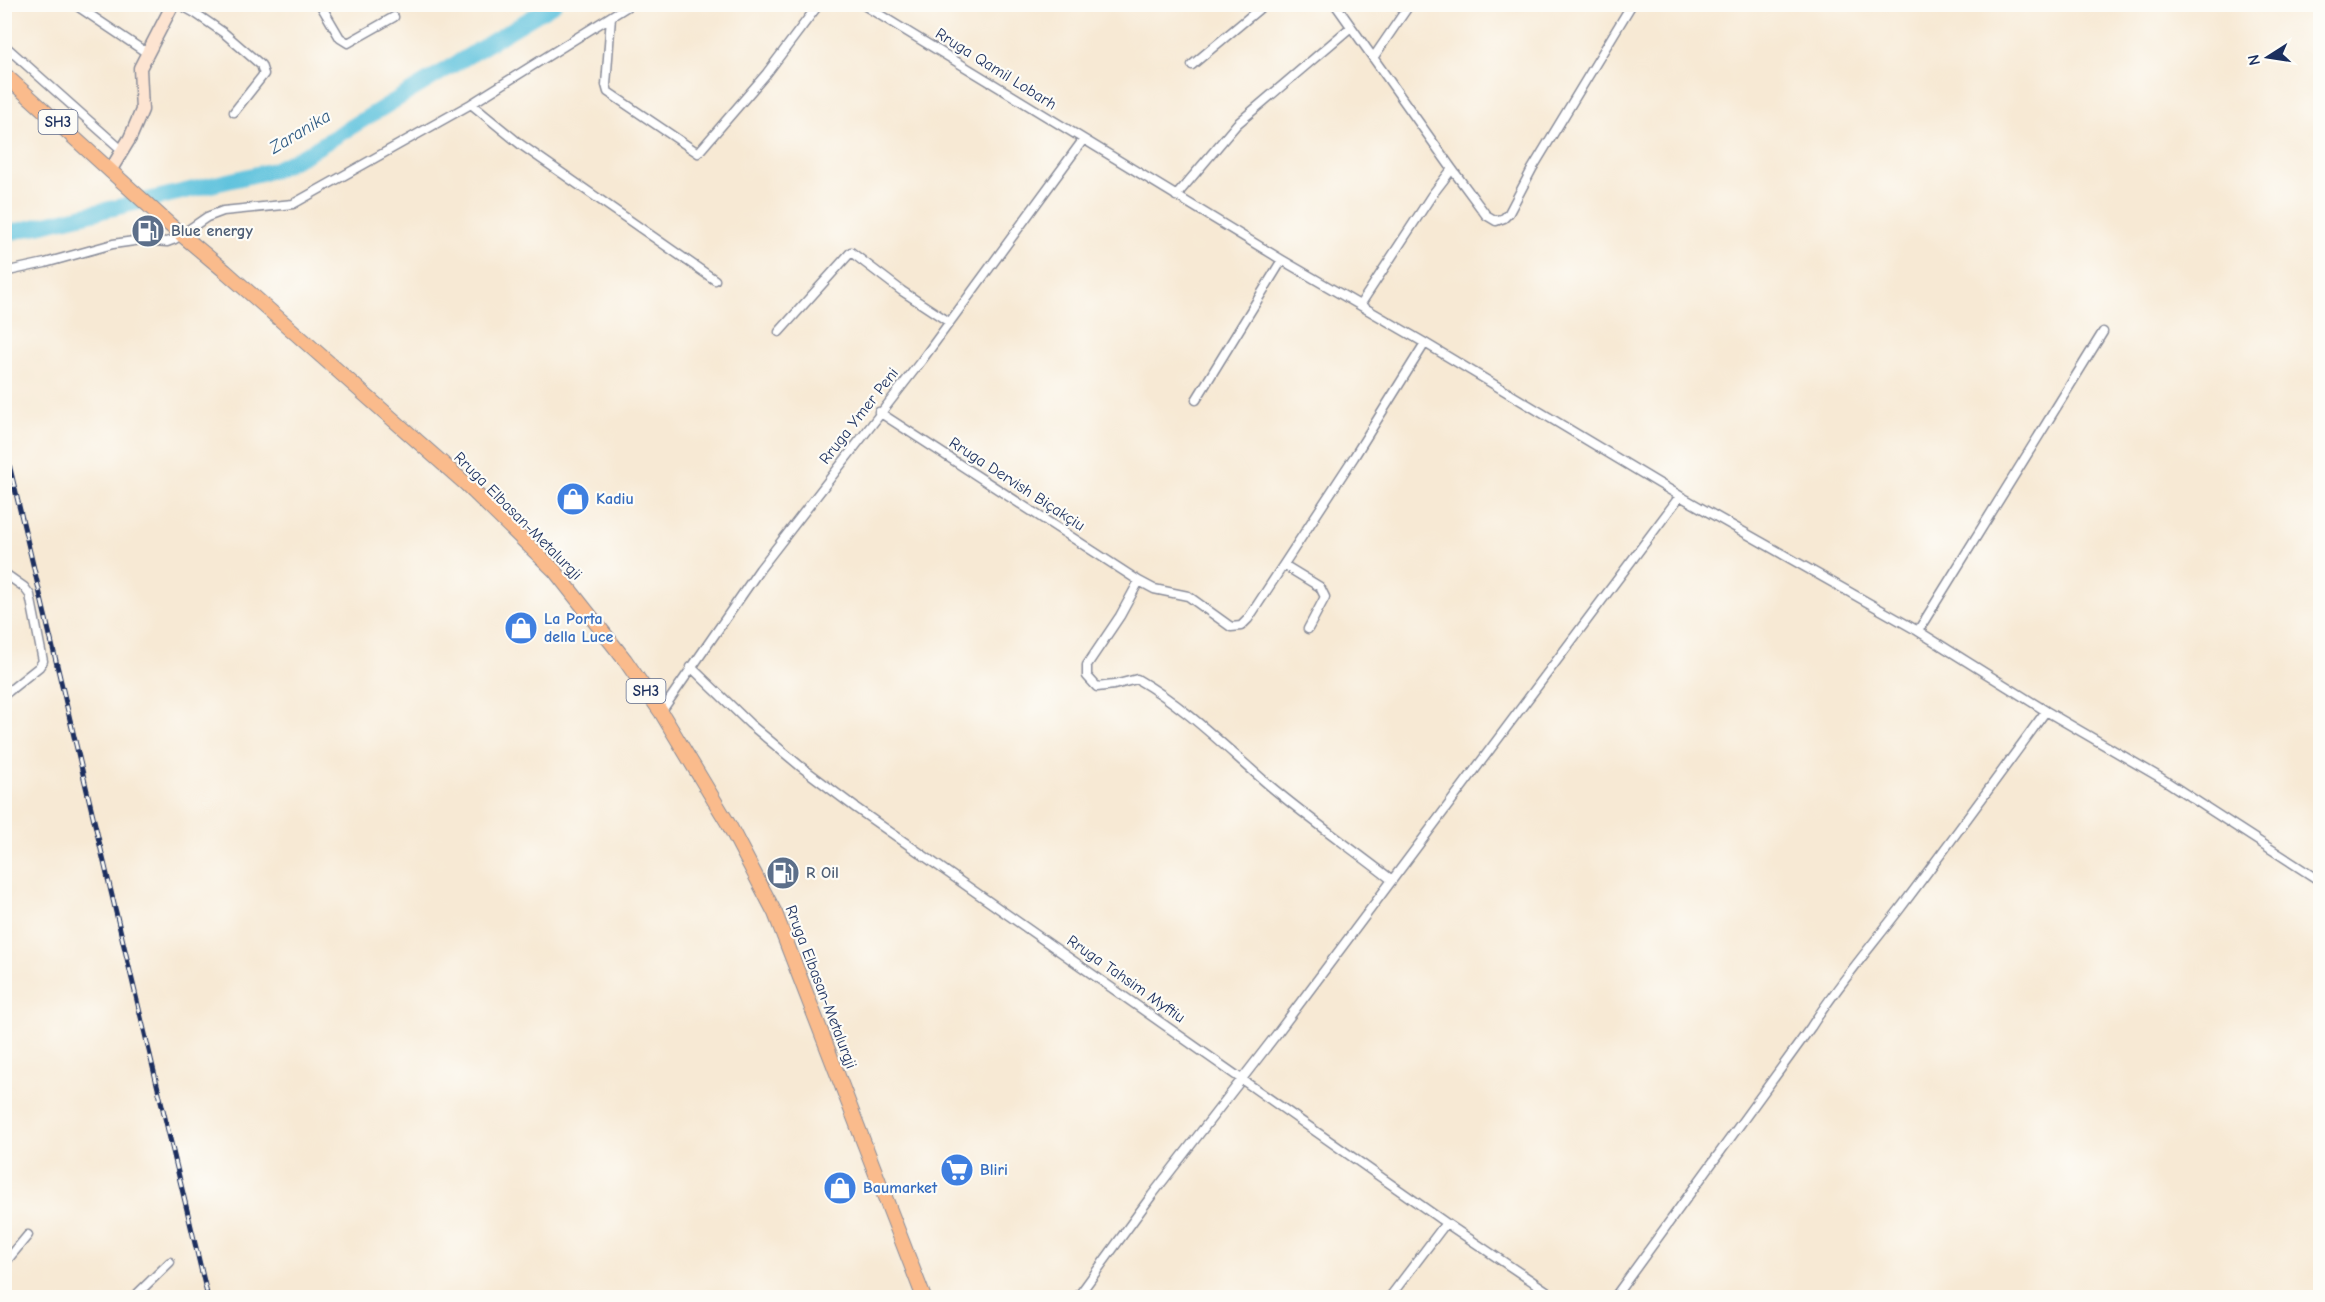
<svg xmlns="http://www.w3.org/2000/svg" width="2325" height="1302" font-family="'Comic Neue',sans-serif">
<rect width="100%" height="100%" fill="#fdfcf7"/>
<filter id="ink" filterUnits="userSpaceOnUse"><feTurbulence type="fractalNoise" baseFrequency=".0167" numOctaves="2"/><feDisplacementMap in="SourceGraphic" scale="12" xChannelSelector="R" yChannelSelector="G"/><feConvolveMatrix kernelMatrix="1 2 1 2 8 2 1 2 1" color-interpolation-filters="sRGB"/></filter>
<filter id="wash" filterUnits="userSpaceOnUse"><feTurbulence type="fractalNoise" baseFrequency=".008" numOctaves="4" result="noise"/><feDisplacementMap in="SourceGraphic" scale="24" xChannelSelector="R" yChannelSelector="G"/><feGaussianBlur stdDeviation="1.35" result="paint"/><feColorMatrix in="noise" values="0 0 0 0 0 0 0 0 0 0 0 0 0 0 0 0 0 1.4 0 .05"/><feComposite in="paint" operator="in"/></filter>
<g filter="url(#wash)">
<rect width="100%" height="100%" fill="#f7e9d4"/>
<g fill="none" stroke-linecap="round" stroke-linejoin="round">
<path stroke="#5fc2dd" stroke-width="16" d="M4,234L274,170L305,155L554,4"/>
</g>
</g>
<g filter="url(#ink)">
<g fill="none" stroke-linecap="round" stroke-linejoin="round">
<g stroke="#898c99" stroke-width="11">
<path id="street" d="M74,4L147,53
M179,4L195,13L224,33L261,65L264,74L234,112
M320,4L340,38L348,43L394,17
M862,4L1282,260L1425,343L1680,496L1918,631L2046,711L2161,778L2320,881
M1335,4L1452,169L1486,215L1496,221L1504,218L1509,213L1532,169L1632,4
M611,17L606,85L608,92L698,153L767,73L819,4
M4,45L123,151
M1373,58L1410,4
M1192,65L1265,4
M471,104L520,144L715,280
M1176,196L1237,124L1351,27
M4,272L45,263L113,244L141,240L167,242L175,239L207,217L223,211L293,204L471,104L631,4
M1360,305L1432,195L1452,169
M779,332L851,252L902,291L949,322
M1196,400L1282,260
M879,412L1139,581L1154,589L1188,596L1231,627L1241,626L1248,619L1354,457L1425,343
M1284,565L1320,587L1325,597L1308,629
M4,573L24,587L30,595L43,661L39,667L4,695
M1139,581L1120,616L1087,665V676L1097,687L1114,685L1137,679C1186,707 1226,748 1269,785C1308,818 1351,848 1392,880
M1918,631L2103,332
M691,667L750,724L800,766L856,808L1446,1223L1557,1298
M661,712L760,569L922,360L1083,140
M4,1264L28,1235
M133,1298L170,1262
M1077,1298L1152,1195L1276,1035L1680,496
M1389,1298L1446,1223
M1614,1298L1811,1027C1837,986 1869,949 1899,910C1949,844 1997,778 2046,711"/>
</g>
<g stroke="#898c99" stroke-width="15">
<path id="secondary" d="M110,171L130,138L142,110L140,68L173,4"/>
</g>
<g stroke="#898c99" stroke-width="16">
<path id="primary" d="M4,74L170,225L225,271L466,484L555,571L625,660L661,712L729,825L775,913L924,1298"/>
</g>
<use href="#street" stroke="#fff" stroke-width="8"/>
<use href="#secondary" stroke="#fde4d1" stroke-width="12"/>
<use href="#primary" stroke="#fabb8c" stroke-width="14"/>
<g stroke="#1b2f5e" stroke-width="5">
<path id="rail" d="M4,443L208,1298"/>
</g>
<use href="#rail" stroke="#fdfcf7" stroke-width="3" stroke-dasharray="9" stroke-linecap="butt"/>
</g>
</g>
<defs>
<g id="fuel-disc" transform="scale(1.725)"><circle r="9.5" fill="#5c6f8a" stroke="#fdfcf7"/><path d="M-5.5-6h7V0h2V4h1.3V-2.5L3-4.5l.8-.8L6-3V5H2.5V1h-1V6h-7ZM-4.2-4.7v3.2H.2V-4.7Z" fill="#fff"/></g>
<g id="shop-disc" transform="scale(1.725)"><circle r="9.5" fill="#3f7fe0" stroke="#fdfcf7"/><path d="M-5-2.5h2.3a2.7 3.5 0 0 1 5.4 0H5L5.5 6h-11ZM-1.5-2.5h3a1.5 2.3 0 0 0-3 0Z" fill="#fff"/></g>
<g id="supermarket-disc" transform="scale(1.725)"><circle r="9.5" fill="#3f7fe0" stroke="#fdfcf7"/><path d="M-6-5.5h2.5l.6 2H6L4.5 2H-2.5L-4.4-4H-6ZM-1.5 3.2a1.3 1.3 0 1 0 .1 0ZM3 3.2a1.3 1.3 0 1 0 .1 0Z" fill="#fff"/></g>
</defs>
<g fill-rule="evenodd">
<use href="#fuel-disc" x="148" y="231"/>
<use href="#shop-disc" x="573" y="499"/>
<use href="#shop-disc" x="521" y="628"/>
<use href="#fuel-disc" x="783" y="873"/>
<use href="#supermarket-disc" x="957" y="1170"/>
<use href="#shop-disc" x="840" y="1188"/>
</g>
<g text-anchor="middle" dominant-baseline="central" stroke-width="4.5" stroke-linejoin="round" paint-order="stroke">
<g fill="#fdfcf7" stroke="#5f6c8c" stroke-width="1.5">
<rect x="38.5" y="110" width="39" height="24" rx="4.5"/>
<rect x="626.5" y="679" width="39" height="24" rx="4.5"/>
</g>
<g font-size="15" font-weight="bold" fill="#1b2f5e">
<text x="58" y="122">SH3</text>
<text x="646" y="691">SH3</text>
</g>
<g font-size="16" fill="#1b2f5e" stroke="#fdfcf7">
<text transform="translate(996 69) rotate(32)">Rruga Qamil Lobarh</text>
<text transform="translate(859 416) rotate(-52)">Rruga Ymer Peni</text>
<text transform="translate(1017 484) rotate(33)">Rruga Dervish Biçakçiu</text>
<text transform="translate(518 516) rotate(45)">Rruga Elbasan-Metalurgji</text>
<text transform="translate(1126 979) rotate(35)">Rruga Tahsim Myftiu</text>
<text transform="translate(821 987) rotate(69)">Rruga Elbasan-Metalurgji</text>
</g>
<g font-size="16" font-weight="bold" fill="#4e5e75" stroke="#fdfcf7" text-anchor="start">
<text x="171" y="231">Blue energy</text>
<text x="806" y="873">R Oil</text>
</g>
<g font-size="16" font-weight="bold" fill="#366cbe" stroke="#fdfcf7" text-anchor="start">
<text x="596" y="499">Kadiu</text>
<text x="544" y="619">La Porta<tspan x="544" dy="18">della Luce</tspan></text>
<text x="980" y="1170">Bliri</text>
<text x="863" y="1188">Baumarket</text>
</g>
<g font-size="18" font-style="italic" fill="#2f5b84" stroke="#fdfcf7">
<text transform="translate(300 132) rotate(-31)">Zaranika</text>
</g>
</g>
<rect width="2325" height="1302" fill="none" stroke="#fdfcf7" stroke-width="24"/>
<g transform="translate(2268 57) rotate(258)" stroke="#fdfcf7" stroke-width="4.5" paint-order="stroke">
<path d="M0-4.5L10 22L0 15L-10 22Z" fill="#1b2f5e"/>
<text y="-9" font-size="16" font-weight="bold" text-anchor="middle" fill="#1b2f5e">N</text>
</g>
</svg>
